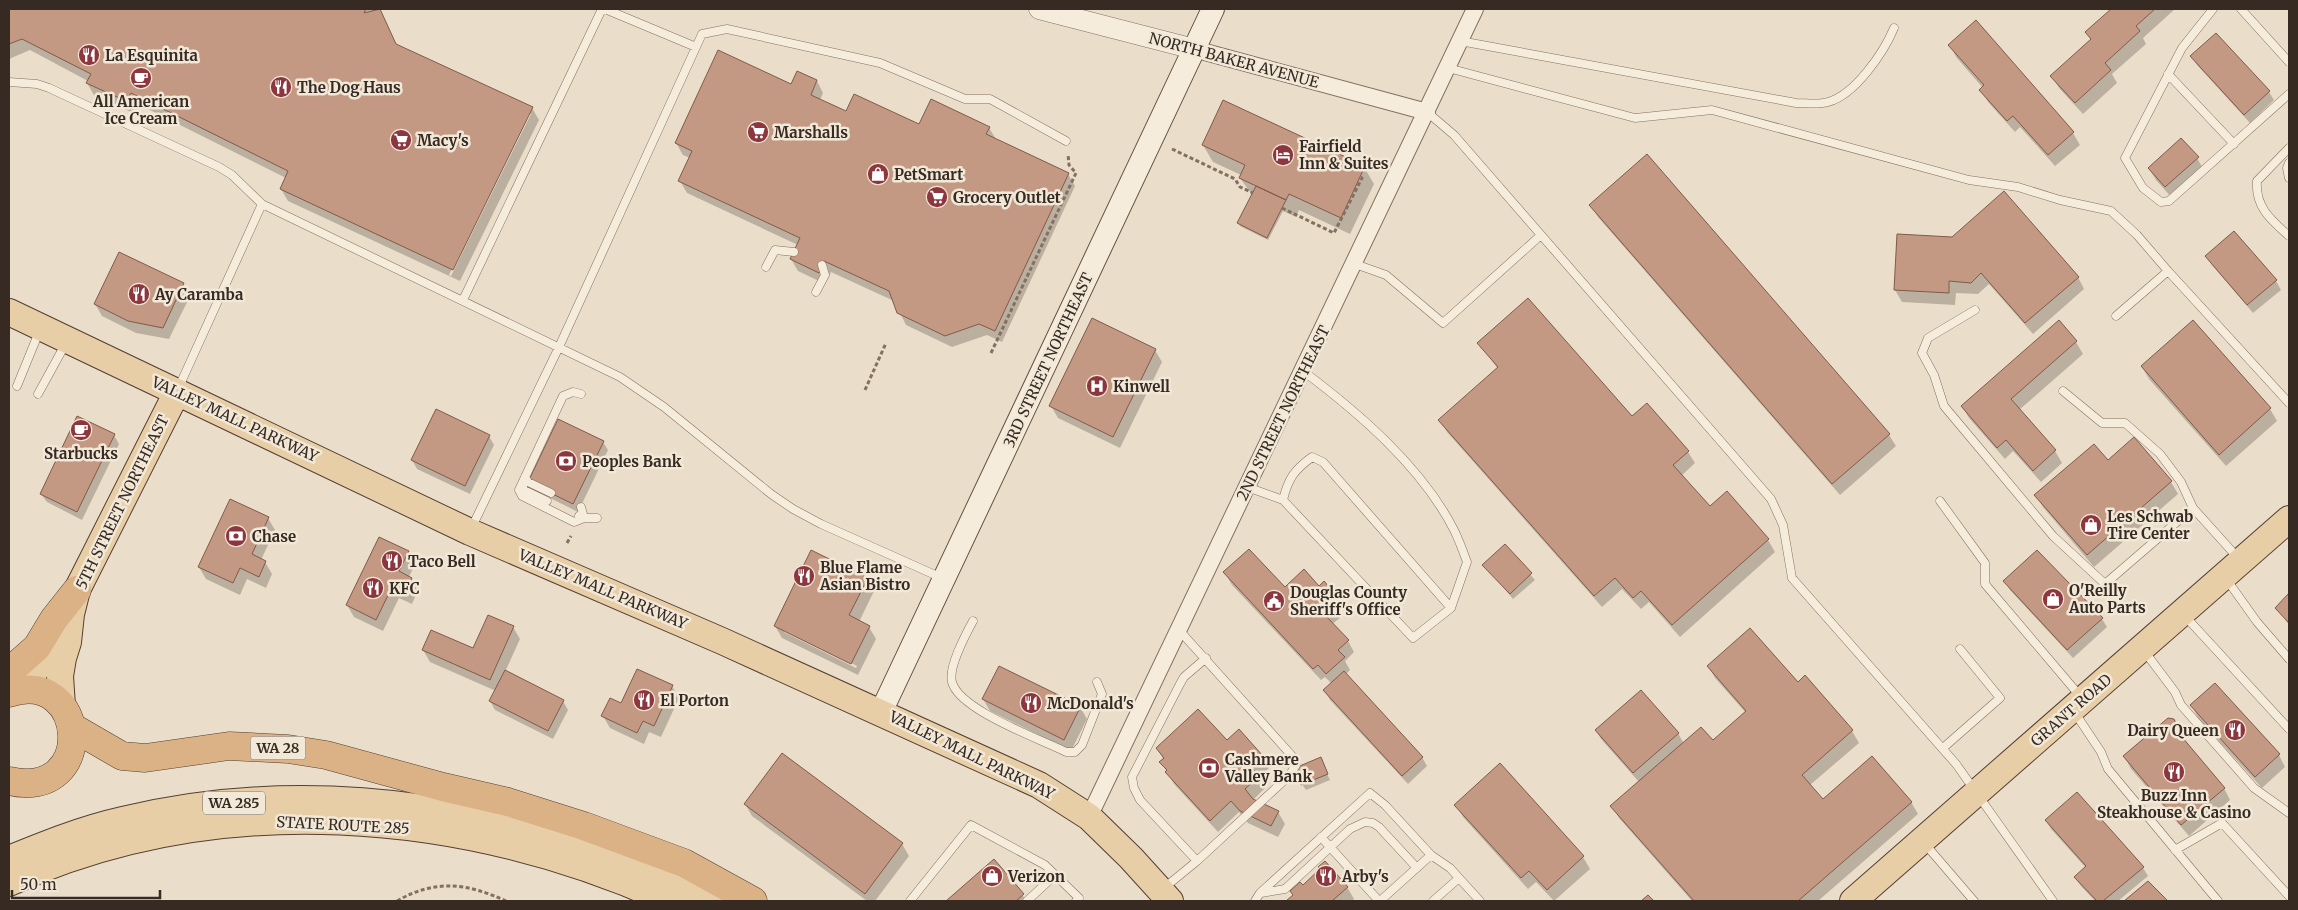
<svg xmlns="http://www.w3.org/2000/svg" width="2298" height="910" font-family="Merriweather,serif">
<rect width="100%" height="100%" fill="#eaddc9"/>
<path fill="#0003" fill-rule="evenodd" d="M9,9H379L397,46L532,108L539,120L460,281L288,201L281,189L286,178L138,104L133,113L94,95L87,83L88,81L30,50L9,59ZM529,114H531L451,276L449,275Z
M2113,9H2175L2143,38L2146,44L2112,74L2117,83L2083,114L2059,88L2052,76L2091,41L2087,32Z
M1976,22L2073,133L2080,145L2055,166L2020,127L2015,132L1988,102L1981,90L1983,88L1956,57L1950,45Z
M2192,57L2269,92L2274,100L2250,123L2197,65Z
M798,73L817,81L823,93L820,100L846,112L920,126L989,128L996,139L1068,174L1075,186L1002,342L987,335L952,347L906,325L894,301L831,272L825,284L798,271L791,259L798,245L687,193L680,181L690,158L683,155L676,143L792,86Z
M1203,145L1364,167L1374,184L1350,234L1299,210L1296,217L1283,211L1268,240L1240,226L1239,223L1253,196L1240,178L1241,175L1213,162Z
M1647,156L1889,435L1896,446L1840,495L1598,217L1591,205Z
M2197,158L2204,170L2172,198L2156,180L2149,168Z
M1898,235L2078,277L2084,289L2033,334L1989,284L1978,294L1956,293L1955,305L1902,302L1895,290Z
M2207,256L2276,281L2281,290L2253,313L2212,265Z
M183,284L190,296L169,339L136,333L102,316L95,304Z
M2059,322L2076,342L2083,354L2019,410L2055,451L2062,463L2041,482L2013,451L2005,459L1969,418L1962,406Z
M2193,322L2270,409L2277,421L2226,466L2149,379L2142,367Z
M1479,343L1688,452L1695,463L1681,476L1709,508L1726,493L1768,540L1775,552L1680,637L1649,602L1641,609L1622,589L1602,607L1447,432L1440,420L1498,369Z
M1155,350L1162,362L1120,448L1058,418L1051,406Z
M114,435L119,444L82,520L47,502L41,494Z
M489,436L494,445L470,494L417,469L412,460Z
M2134,439L2171,482L2178,494L2094,567L2043,507L2036,495L2108,462Z
M603,442L608,450L578,512L534,490L529,481Z
M268,518L275,530L261,560L265,562L272,574L266,588L247,579L240,595L206,579L199,567Z
M1505,546L1535,580L1513,599L1484,565Z
M408,552L415,564L409,577L418,590L412,604L399,598L383,631L354,617L347,605Z
M1225,573L1284,589H1329L1336,601L1332,604L1340,618L1332,624L1348,641L1354,652L1345,661L1350,670L1345,675L1422,757L1427,766L1408,784L1330,700L1325,691L1332,684L1325,677L1321,680L1232,585Z
M867,579L874,591L859,622L869,627L876,639L858,675L782,638L775,626ZM784,629L857,666L856,668L784,632Z
M2005,581L2102,619L2107,627L2073,658L2010,590Z
M2289,595V625L2276,608Z
M513,627L520,639L505,672L563,701L568,710L553,739L495,710L490,701L496,691L430,662L423,650H473Z
M1708,666L1798,684L1852,731L1859,743L1810,785L1823,800L1911,802L1918,814L1818,901H1692L1619,818L1612,806L1639,782L1601,739L1596,730L1678,733L1684,744L1713,742L1746,713L1715,678Z
M672,686L679,698L661,737L649,732L644,744L610,728L603,716Z
M983,699L1080,707L1087,719L1071,751L990,711Z
M2192,706L2279,755L2285,767L2262,788L2198,718Z
M2173,720L2184,743L2224,788L2230,800L2189,836L2131,769L2125,757Z
M1227,742L1262,756L1269,768L1259,777L1265,788L1253,800L1278,812L1285,824L1278,837L1248,823L1239,812L1218,832L1174,784L1161,762L1164,760L1157,748Z
M1323,765L1330,780L1306,790L1302,784Z
M1500,765L1583,857L1590,869L1554,901L1536,882L1528,889L1463,817L1456,805Z
M745,804L902,844L909,856L875,901H867L752,816Z
M2046,820L2143,868L2148,876L2118,901H2095L2081,886L2075,878L2086,868L2051,829Z
M994,861L1027,901H948Z
M1303,886L1347,887L1354,899L1352,901H1288Z"/>
<path fill="#c39984" stroke="#815a49" d="M9,9H366L364,13L380,9L396,44L533,107L453,270L280,189L288,171L131,93L126,101L86,83L91,74L22,39L9,44Z
M2111,9H2155L2136,26L2140,31L2105,63L2111,70L2075,103L2050,76L2091,39L2085,32Z
M1976,20L2074,132L2048,155L2013,116L2007,121L1979,90L1984,85L1948,45Z
M2216,33L2270,91L2244,115L2190,56Z
M718,50L791,84L797,71L817,80L811,95L846,111L854,94L919,124L931,99L990,127L986,134L1069,173L995,331L979,324L945,336L897,313L889,291L824,261L819,273L790,259L800,238L678,181L692,151L675,143Z
M1223,100L1365,166L1341,218L1289,194L1286,200L1239,178L1245,165L1202,145Z
M2181,138L2199,157L2165,187L2148,168Z
M1647,154L1890,434L1832,484L1589,205Z
M1256,186L1286,200L1267,238L1237,223Z
M2004,191L2079,277L2025,323L1981,273L1971,283L1949,281V293L1894,290L1897,234L1952,237Z
M2234,231L2277,280L2247,305L2205,256Z
M119,252L184,283L163,328L128,321L94,304Z
M1528,298L1632,416L1647,403L1689,451L1673,465L1710,506L1727,491L1769,539L1672,625L1641,591L1633,598L1615,578L1594,596L1438,420L1498,367L1477,343Z
M1092,318L1156,349L1113,437L1049,406Z
M2059,320L2077,341L2011,399L2056,450L2033,471L2006,440L1997,448L1961,406Z
M2193,320L2271,408L2219,455L2141,366Z
M436,409L490,435L465,486L411,460Z
M77,416L115,434L77,512L40,494Z
M558,419L604,441L573,504L528,482Z
M2134,437L2172,481L2087,555L2034,495L2094,444L2108,460Z
M230,499L269,517L252,554L266,561L259,577L240,568L233,583L198,567Z
M379,537L409,551L399,571L412,578L405,593L392,587L376,620L346,605Z
M1505,544L1532,573L1510,594L1482,565Z
M1249,549L1285,587L1304,569L1319,586L1324,581L1330,588L1323,594L1334,605L1324,614L1349,640L1338,650L1345,657L1326,674L1318,665L1313,669L1223,572Z
M811,550L868,578L849,615L870,626L851,664L774,626Z
M2037,550L2103,618L2067,650L2003,581Z
M2289,593V623L2275,608Z
M488,615L514,626L490,680L422,650L431,630L473,648Z
M1750,628L1798,682L1805,675L1853,730L1802,775L1823,799L1872,756L1912,802L1798,901H1694L1610,806L1701,727L1713,740L1746,711L1707,666Z
M999,666L1081,706L1064,740L982,699Z
M637,669L673,685L654,726L643,721L637,733L601,716L610,698L621,703Z
M505,670L564,700L548,731L489,701Z
M1344,671L1423,757L1402,776L1323,690Z
M2215,683L2280,754L2255,777L2190,705Z
M1641,690L1679,733L1633,773L1595,730Z
M1198,709L1227,740L1239,729L1263,756L1251,767L1259,776L1245,789L1253,799L1279,811L1271,826L1240,811L1231,801L1210,821L1165,772L1167,770L1159,762L1164,758L1156,748Z
M2168,718L2174,719L2182,737L2225,788L2181,825L2123,756Z
M782,753L903,843L865,894L744,804Z
M1321,757L1328,774L1301,785L1295,768Z
M1500,763L1584,856L1547,890L1529,871L1521,878L1454,805Z
M2077,792L2144,867L2103,901H2097L2074,877L2086,866L2045,820Z
M994,859L1024,894L1016,901H946Z
M1325,861L1348,887L1332,901H1286L1293,895L1290,891L1300,882L1303,885L1320,869L1318,867Z
M2148,881L2168,901H2124Z
M1648,895L1654,901H1641Z"/>
<g fill="none" stroke-linecap="round" stroke-linejoin="round">
<g stroke="#847060" stroke-width="9">
<path id="service" d="M605,9L696,47
M2213,9L2182,48L2125,158L2143,188L2161,202L2169,201L2289,94
M2241,9L2289,62
M1460,41L1796,103C1806,103 1819,105 1828,102C1855,95 1884,52 1894,28
M1448,68L1635,118L1712,110L1969,180L2018,187L2060,200L2111,211L2137,235L2168,271
M2168,74L2234,144
M9,82L37,84L49,88L219,167L232,175L262,204L620,377L664,407L771,494L793,509L821,524L942,578
M1427,112L1454,135L1771,499L1783,525L1792,578L1956,764L2053,901
M2289,148L2257,181C2255,207 2271,220 2289,236
M2289,163L2287,168L2289,178
M1355,264L1386,275L1443,323L1541,235
M766,267L775,250L794,252
M816,292L825,275L822,265
M463,300L602,9
M1975,310L1928,338L1922,353L1934,375L1944,406L2053,536L2105,584L2193,508L2238,558
M2116,316L2168,271L2289,403
M17,386L39,332
M178,389L262,204
M2063,391L2102,423H2125L2160,454L2181,482L2193,508
M38,394L66,343
M581,394L573,392L563,396L519,490L522,496L574,522L584,518L581,507
M525,477L528,482L551,493
M522,484L524,490L547,501
M1247,487L1283,500L1413,638L1451,608L1467,562C1463,551 1459,540 1454,530C1422,467 1359,413 1303,371
M1283,500C1288,479 1294,470 1312,457L1323,462L1451,608
M1940,501L1985,563V584L2080,696
M579,516L584,518H597
M471,529L559,347L702,34L727,29L880,63L965,99H990L1066,141
M2227,580L2257,622L2289,659
M2184,615L2289,729
M973,621C966,634 948,667 952,682C959,710 1040,739 1066,752H1075L1082,745L1102,694L1097,682
M1179,630L1293,757L1296,765L1289,776L1197,861
M2145,652L2175,692L2181,705L2254,788L2289,813
M2075,713L2101,752L2108,769L2218,901
M1943,748L2000,698L1960,649
M1321,837L1379,901
M1925,844L1974,901
M2175,850L2222,823L2289,896
M1431,855L1450,868L1459,878
M1164,888L1197,861L1140,800L1134,788L1132,777L1180,684L1184,677L1206,658
M1261,893L1285,889L1350,829L1365,822L1373,823L1379,827L1417,868
M910,901L971,825L1045,865L1079,898L1076,901
M1027,901L1055,875
M1255,901L1260,893L1370,793L1385,805L1431,855L1380,901
M1433,901L1459,878L1480,901"/>
</g>
<g stroke="#847060" stroke-width="18">
<path id="minor" d="M1194,49L1427,112
M1089,817L1475,9"/>
</g>
<g stroke="#847060" stroke-width="21">
<path id="tertiary" d="M1039,9L1194,49"/>
</g>
<g stroke="#665243" stroke-width="24">
<path id="secondary" d="M881,712L1213,9"/>
</g>
<g stroke="#533f33" stroke-width="28">
<path id="primary" d="M9,312L470,532L722,641L1039,785L1089,817L1131,858L1170,901
M16,691L33,674L58,636
M62,706L60,676L63,658L68,642L71,614L77,590L177,392
M9,859C46,844 83,829 123,820C317,773 537,808 713,901
M9,883C218,788 462,808 669,901
M1853,901L2289,519"/>
</g>
<g stroke="#533f33" stroke-width="29">
<path id="trunk" d="M9,672L37,647L54,619L77,590
M9,693C88,667 98,801 9,781
M72,727L122,756L145,758L229,746L288,749L326,755L443,787L508,802L584,826L684,863L753,901"/>
</g>
<path stroke="#847060" stroke-width="3" stroke-dasharray="4 2.5" stroke-linecap="butt" d="M1172,149L1235,179L1240,187L1253,193
M1282,208L1334,233L1362,178L1360,177
M991,353L1076,173L1069,165L1068,154
M865,390L886,343
M567,543L571,536
M397,901C435,879 467,883 506,901"/>
<use href="#service" stroke="#f5ecdc" stroke-width="8"/>
<use href="#minor" stroke="#f5ecdc" stroke-width="16"/>
<use href="#tertiary" stroke="#f5ecdc" stroke-width="20"/>
<use href="#secondary" stroke="#f5ecdc" stroke-width="22"/>
<use href="#primary" stroke="#e8cea6" stroke-width="26"/>
<use href="#trunk" stroke="#dbb286" stroke-width="28"/>
</g>
<defs>
<g id="restaurant-disc" transform="scale(1.125)"><circle r="9.5" fill="#8c373e" stroke="#f2e8d8"/><path d="M-5-6h1v4h1v-4h1v4h1v-4h1v5L-1.5 .5V6h-2V.5L-5-1ZM5-6V6H3V1.5H1.5Q1.5-4 5-6Z" fill="#fff"/></g>
<g id="cafe-disc" transform="scale(1.125)"><circle r="9.5" fill="#8c373e" stroke="#f2e8d8"/><path d="M-5.5-4.5H6V0H3Q3 3.5 0 3.5H-2.5Q-5.5 3.5-5.5 0ZM3-3.2v2h1.7v-2ZM-6 4.5H4V6H-6Z" fill="#fff"/></g>
<g id="supermarket-disc" transform="scale(1.125)"><circle r="9.5" fill="#8c373e" stroke="#f2e8d8"/><path d="M-6-5.5h2.5l.6 2H6L4.5 2H-2.5L-4.4-4H-6ZM-1.5 3.2a1.3 1.3 0 1 0 .1 0ZM3 3.2a1.3 1.3 0 1 0 .1 0Z" fill="#fff"/></g>
<g id="hotel-disc" transform="scale(1.125)"><circle r="9.5" fill="#8c373e" stroke="#f2e8d8"/><path d="M-6-4.5h1.5V1H6V5H4.5V3h-9V5H-6ZM-4 0a1.8 1.8 0 1 1 3.6 0ZM.5 0V-2.5h3Q6-2.5 6 0Z" fill="#fff"/></g>
<g id="shop-disc" transform="scale(1.125)"><circle r="9.5" fill="#8c373e" stroke="#f2e8d8"/><path d="M-5-2.5h2.3a2.7 3.5 0 0 1 5.4 0H5L5.5 6h-11ZM-1.5-2.5h3a1.5 2.3 0 0 0-3 0Z" fill="#fff"/></g>
<g id="hospital-disc" transform="scale(1.125)"><circle r="9.5" fill="#8c373e" stroke="#f2e8d8"/><path d="M-5-5h3v3.5h4V-5h3V5h-3V1.5h-4V5h-3Z" fill="#fff"/></g>
<g id="bank-disc" transform="scale(1.125)"><circle r="9.5" fill="#8c373e" stroke="#f2e8d8"/><path d="M-6-4H6V4H-6ZM0-2.3a2.3 2.3 0 1 0 0 4.6a2.3 2.3 0 1 0 0-4.6Z" fill="#fff"/></g>
<g id="civic-disc" transform="scale(1.125)"><circle r="9.5" fill="#8c373e" stroke="#f2e8d8"/><path d="M-.6-6.5H3V-4.5H.6V-3L4-1V1h2V6H-6V1h2V-1L-.6-3ZM-1.2 2.5V6h2.4V2.5Z" fill="#fff"/></g>
</defs>
<g fill-rule="evenodd">
<use href="#restaurant-disc" x="89" y="55"/>
<use href="#cafe-disc" x="141" y="78"/>
<use href="#restaurant-disc" x="281" y="87"/>
<use href="#supermarket-disc" x="758" y="132"/>
<use href="#supermarket-disc" x="401" y="140"/>
<use href="#hotel-disc" x="1283" y="155"/>
<use href="#shop-disc" x="878" y="174"/>
<use href="#supermarket-disc" x="937" y="197"/>
<use href="#restaurant-disc" x="139" y="294"/>
<use href="#hospital-disc" x="1097" y="386"/>
<use href="#cafe-disc" x="81" y="430"/>
<use href="#bank-disc" x="566" y="461"/>
<use href="#shop-disc" x="2091" y="525"/>
<use href="#bank-disc" x="236" y="536"/>
<use href="#restaurant-disc" x="392" y="561"/>
<use href="#restaurant-disc" x="804" y="576"/>
<use href="#restaurant-disc" x="373" y="588"/>
<use href="#shop-disc" x="2053" y="599"/>
<use href="#civic-disc" x="1274" y="601"/>
<use href="#restaurant-disc" x="644" y="700"/>
<use href="#restaurant-disc" x="1031" y="703"/>
<use href="#restaurant-disc" x="2235" y="730"/>
<use href="#bank-disc" x="1209" y="768"/>
<use href="#restaurant-disc" x="2174" y="772"/>
<use href="#shop-disc" x="992" y="876"/>
<use href="#restaurant-disc" x="1326" y="876"/>
</g>
<g text-anchor="middle" dominant-baseline="central" stroke-width="5" stroke-linejoin="round" paint-order="stroke">
<g fill="#f2e8d8" stroke="#6e6359" stroke-width="1">
<rect x="250.5" y="736.5" width="55" height="23" rx="4"/>
<rect x="203" y="791.5" width="62" height="23" rx="4"/>
</g>
<g font-size="14" font-weight="bold" fill="#362a22">
<text x="278" y="748">WA 28</text>
<text x="234" y="803">WA 285</text>
</g>
<g font-size="15" font-weight="bold" fill="#362a22" stroke="#f2e8d8" text-anchor="start">
<text x="105" y="55">La Esquinita</text>
<text x="297" y="87">The Dog Haus</text>
<text x="141" y="101" text-anchor="middle">All American<tspan x="141" dy="17">Ice Cream</tspan></text>
<text x="774" y="132">Marshalls</text>
<text x="417" y="140">Macy's</text>
<text x="1299" y="146">Fairfield<tspan x="1299" dy="17">Inn &amp; Suites</tspan></text>
<text x="894" y="174">PetSmart</text>
<text x="953" y="197">Grocery Outlet</text>
<text x="155" y="294">Ay Caramba</text>
<text x="1113" y="386">Kinwell</text>
<text x="81" y="453" text-anchor="middle">Starbucks</text>
<text x="582" y="461">Peoples Bank</text>
<text x="2107" y="516">Les Schwab<tspan x="2107" dy="17">Tire Center</tspan></text>
<text x="252" y="536">Chase</text>
<text x="408" y="561">Taco Bell</text>
<text x="820" y="567">Blue Flame<tspan x="820" dy="17">Asian Bistro</tspan></text>
<text x="389" y="588">KFC</text>
<text x="2069" y="590">O'Reilly<tspan x="2069" dy="17">Auto Parts</tspan></text>
<text x="1290" y="592">Douglas County<tspan x="1290" dy="17">Sheriff's Office</tspan></text>
<text x="660" y="700">El Porton</text>
<text x="1047" y="703">McDonald's</text>
<text x="2219" y="730" text-anchor="end">Dairy Queen</text>
<text x="1225" y="759">Cashmere<tspan x="1225" dy="17">Valley Bank</tspan></text>
<text x="2174" y="795" text-anchor="middle">Buzz Inn<tspan x="2174" dy="17">Steakhouse &amp; Casino</tspan></text>
<text x="1008" y="876">Verizon</text>
<text x="1342" y="876">Arby's</text>
</g>
<g font-size="15" fill="#362a22" stroke="#f2e8d8">
<text transform="translate(1234 60) rotate(15)">NORTH BAKER AVENUE</text>
<text transform="translate(1048 360) rotate(-65)">3RD STREET NORTHEAST</text>
<text transform="translate(1283 413) rotate(-64)">2ND STREET NORTHEAST</text>
<text transform="translate(235 419) rotate(25)">VALLEY MALL PARKWAY</text>
<text transform="translate(122 502) rotate(-64)">5TH STREET NORTHEAST</text>
<text transform="translate(603 589) rotate(23)">VALLEY MALL PARKWAY</text>
<text transform="translate(2071 710) rotate(-41)">GRANT ROAD</text>
<text transform="translate(972 755) rotate(26)">VALLEY MALL PARKWAY</text>
<text transform="translate(343 825) rotate(3)">STATE ROUTE 285</text>
</g>
</g>
<rect width="2298" height="910" fill="none" stroke="#362a22" stroke-width="20"/>
<path d="M12 890v8h148v-8" fill="none" stroke="#362a22" stroke-width="2.5"/>
<text x="20" y="890" font-size="15" fill="#362a22" stroke="#f2e8d8" stroke-width="4" paint-order="stroke">50 m</text>
</svg>
